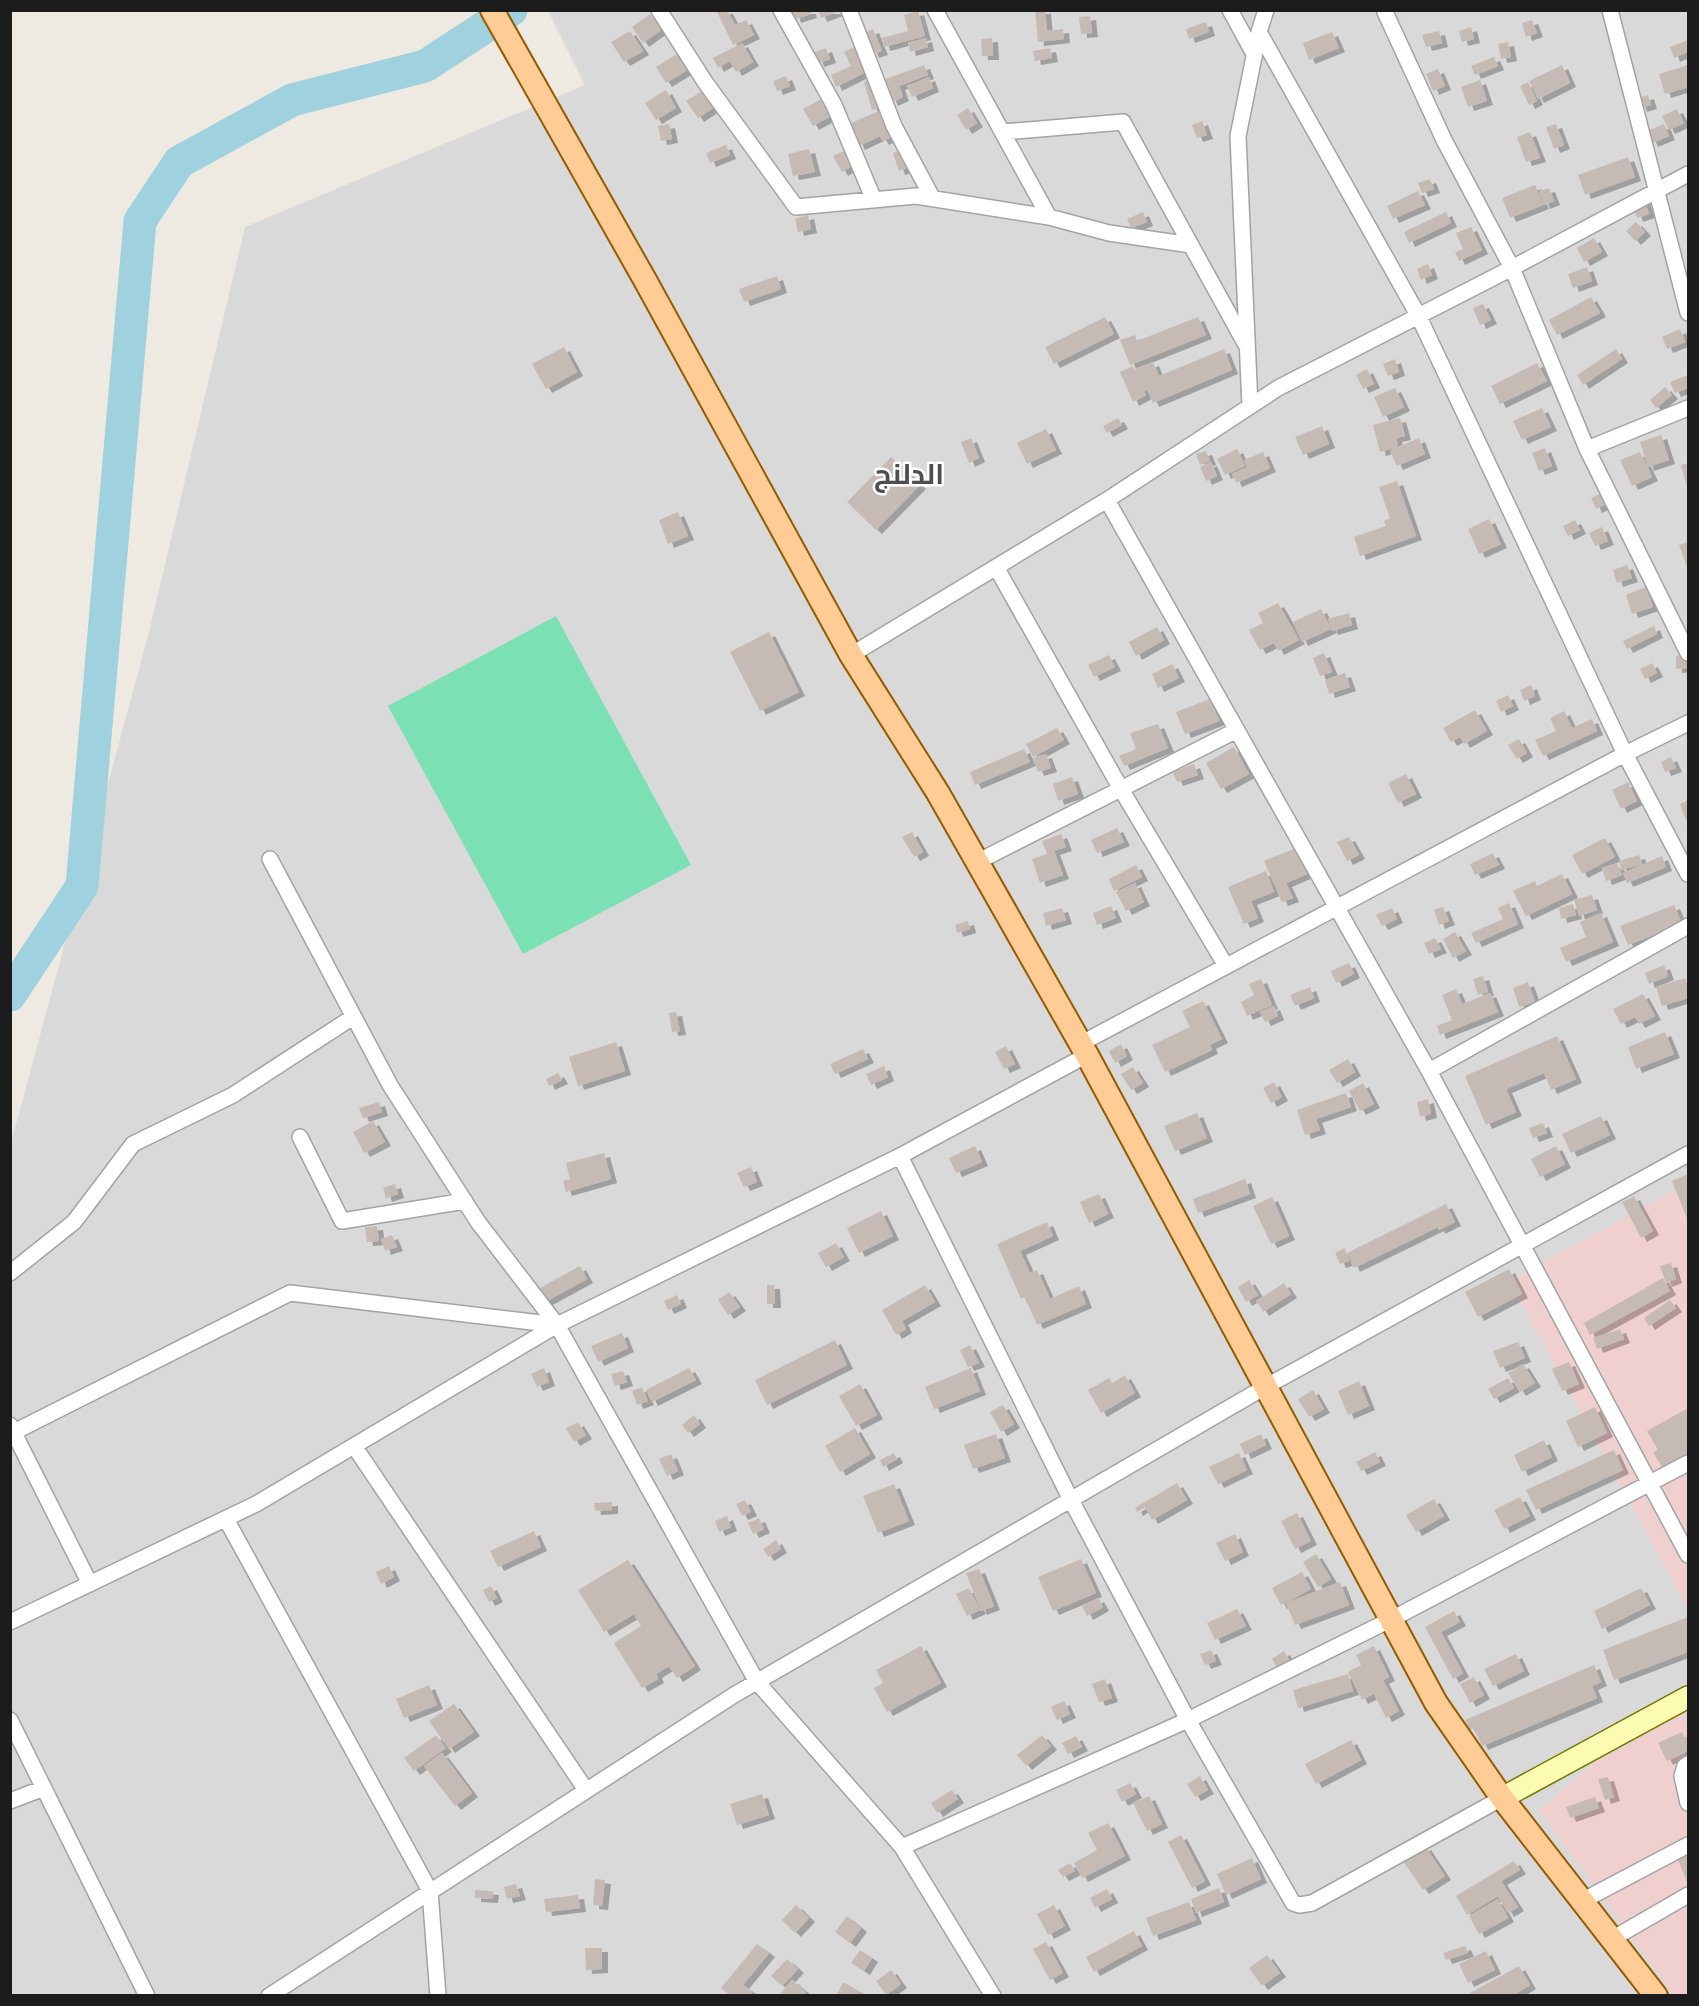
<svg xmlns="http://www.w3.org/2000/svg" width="1699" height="2006" font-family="'Nunito Sans',Cairo,sans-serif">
<defs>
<filter id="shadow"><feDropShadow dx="6" dy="4" stdDeviation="0" flood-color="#0004"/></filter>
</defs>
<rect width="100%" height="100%" fill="#eee9e1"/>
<path fill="#dad9d9" d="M548,11H1688V1995L11,1996V1143L148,636L245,227L585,85Z"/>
<path fill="#f0cfcf" d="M1688,1183V1609L1509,1281Z
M1688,1682V1995H1674L1539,1810Z"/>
<path fill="#7be1b5" d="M556,616L691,865L523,954L388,706Z"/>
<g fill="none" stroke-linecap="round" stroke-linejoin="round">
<path stroke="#9fd2de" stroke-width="33" d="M10,995L82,886L140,221L179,162L292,100L425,66L511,10"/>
</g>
<path fill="#c6bbb4" filter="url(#shadow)" d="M716,10H727L735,25L746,20L754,35L733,45Z
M792,10H810L811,14L795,19Z
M818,10H842L821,18Z
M1035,10H1045L1047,31L1063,29L1064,39L1038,42Z
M918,11L925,36L884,47L882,38L908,31L904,15Z
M650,14L661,30L643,43L632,27Z
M1090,16L1092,33L1081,34L1079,17Z
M1532,20L1537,33L1526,37L1522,23Z
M1206,22L1209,32L1189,39L1186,29Z
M1471,27L1474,39L1462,42L1459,31Z
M873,29L882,51L873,54L864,33Z
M630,31L643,51L624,62L611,42Z
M1439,31L1442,43L1426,47L1422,35Z
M1332,32L1339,48L1309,60L1303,43Z
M926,38L928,47L910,52L908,43Z
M992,38L993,56H982L981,39Z
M1688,40V52L1674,58L1670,47Z
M1508,42L1511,57L1501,59L1498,44Z
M742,43L753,62L736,72L730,61L718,68L713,58Z
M856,46L868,71L836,87L831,75L851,66L844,52Z
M826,48L830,59L818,63L815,52Z
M1050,48L1052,58L1035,61L1033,51Z
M677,54L687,70L666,83L656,67Z
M1494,57L1498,66L1475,75L1471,66Z
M924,65L928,75L899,86L903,97L892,102L883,80Z
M1562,65L1570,83L1538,99L1529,81Z
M1688,65V87L1665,94L1659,74Z
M1438,69L1445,86L1433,91L1426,74Z
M786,76L790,86L777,91L773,81Z
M929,77L933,88L912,97L907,86Z
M875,78L884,107L872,110L864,82Z
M1480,80L1487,101L1468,107L1461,87Z
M1528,82L1537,101L1529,105L1520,86Z
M666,90L676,108L656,120L645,103Z
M702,91L713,108L698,118L686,101Z
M1648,95L1651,105L1641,108L1638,98Z
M821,99L831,116L813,126L803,109Z
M968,108L977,123L966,130L957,115Z
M883,109L895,135L883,141L880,136L859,146L849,124Z
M1677,109L1684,123L1669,130L1662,116Z
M1202,121L1207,135L1197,138L1192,125Z
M669,124L672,139L661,141L658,126Z
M1556,124L1564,145L1554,149L1546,127Z
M1664,124L1669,136L1652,143L1647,131Z
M1530,132L1540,158L1526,162L1517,137Z
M726,145L730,155L710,163L706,153Z
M809,149L815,172L793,176L788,154Z
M904,149L910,167L899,171L893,153Z
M844,151L852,166L842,172L833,156Z
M1628,157L1635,177L1585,195L1578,175Z
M1430,179L1434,189L1422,193L1418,183Z
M1535,185L1543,205L1510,218L1502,198Z
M1549,188L1554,201L1544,205L1539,191Z
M1418,191L1425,205L1393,219L1387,206Z
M1644,199L1649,214L1637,218L1632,203Z
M1143,212L1147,222L1131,228L1127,219Z
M1446,212L1451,223L1409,243L1404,232Z
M808,215L811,229L798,232L795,219Z
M1636,222L1645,232L1635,241L1626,231Z
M1471,227L1482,250L1459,261L1455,252L1463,249L1456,233Z
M1594,238L1602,252L1584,262L1577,248Z
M1428,264L1432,275L1421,280L1417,269Z
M1587,267L1592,281L1573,288L1568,274Z
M777,276L781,289L744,302L739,289Z
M1591,297L1600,313L1557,335L1549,320Z
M1483,304L1491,320L1480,325L1473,308Z
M1105,317L1114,334L1054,364L1045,347Z
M1198,317L1206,335L1130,365L1120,340L1135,335L1137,341Z
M1680,329L1685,342L1667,349L1662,337Z
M564,347L577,372L546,389L532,364Z
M1224,349L1232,370L1153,403L1147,389L1144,391L1146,395L1133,402L1120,372L1133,366L1142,386L1135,369L1153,362L1159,376Z
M1616,349L1622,359L1583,385L1577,375Z
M1395,359L1399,372L1388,376L1383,364Z
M1537,363L1547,381L1500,404L1491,386Z
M1367,369L1374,384L1363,389L1356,375Z
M1688,375V388L1675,393L1670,382Z
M1665,387L1672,395L1656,408L1650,400Z
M1395,388L1404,407L1383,417L1374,397Z
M1542,408L1551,427L1522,440L1513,421Z
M1118,418L1122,425L1107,433L1103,426Z
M1400,418L1405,436L1396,438L1398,447L1419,438L1425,454L1397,466L1390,451L1397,447L1380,452L1373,425Z
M1322,426L1329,444L1303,455L1295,437Z
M1046,429L1056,450L1027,464L1017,443Z
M1661,435L1669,460L1648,467L1640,442Z
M971,438L979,458L969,463L961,442Z
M1545,448L1552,466L1539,471L1532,453Z
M1237,449L1245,466L1225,475L1217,459Z
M1206,451L1210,461L1200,465L1196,454Z
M1263,452L1270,468L1236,483L1232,474L1247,467L1244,460Z
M1640,452L1652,477L1632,486L1620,460Z
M891,457L920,485L876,530L847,502Z
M1211,462L1217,476L1206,481L1200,467Z
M1688,463V483L1686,484L1681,465Z
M1397,481L1416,536L1360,556L1354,537L1386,526L1384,521L1390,518L1379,487Z
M1604,492L1610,502L1596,509L1591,498Z
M678,512L688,536L668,544L659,520Z
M1489,519L1501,544L1479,554L1468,529Z
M1575,520L1580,530L1568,536L1563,526Z
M1602,527L1608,541L1595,546L1589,533Z
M1688,542V570L1679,545Z
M1627,565L1632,578L1617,583L1613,570Z
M1646,587L1653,607L1632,614L1626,595Z
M1278,603L1299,640L1278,651L1274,643L1260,650L1249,630L1263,623L1258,613Z
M1321,609L1331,629L1302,642L1293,622Z
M1349,613L1352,625L1332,631L1328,619Z
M1654,626L1657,634L1627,649L1623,641Z
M1157,627L1164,640L1136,656L1129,642Z
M769,632L799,692L760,711L730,652Z
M1324,653L1332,672L1320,676L1313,658Z
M1109,655L1115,667L1094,677L1088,665Z
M1686,655L1687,668L1676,669V656Z
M1652,663L1657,673L1645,679L1640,669Z
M1172,664L1179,678L1158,688L1152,674Z
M1345,673L1350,687L1329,694L1325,680Z
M1531,685L1535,696L1524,701L1520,690Z
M1508,695L1513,706L1501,712L1496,701Z
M1210,699L1219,721L1185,734L1176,712Z
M1475,710L1487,731L1464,744L1460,737L1451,742L1443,728Z
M1564,711L1572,728L1592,719L1597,731L1543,756L1535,740L1556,731L1550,718Z
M1158,724L1168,748L1124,766L1119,756L1136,749L1130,733Z
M1057,728L1064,740L1033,757L1026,744Z
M1519,739L1527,753L1517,759L1508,745Z
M1234,747L1249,774L1221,789L1206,763Z
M1024,749L1030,762L975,785L970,772Z
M1046,754L1051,768L1038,772L1033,758Z
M1671,757L1676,768L1665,772L1661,762Z
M1194,764L1198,775L1177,782L1173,772Z
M1406,774L1416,794L1398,803L1388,783Z
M1072,777L1078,794L1058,801L1053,784Z
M1628,782L1637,801L1621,809L1612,790Z
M1688,800V819L1686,820L1680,804Z
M1117,828L1124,842L1097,853L1091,840Z
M912,832L923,852L914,857L902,837Z
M1061,834L1066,847L1054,851L1063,875L1040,883L1032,859L1047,854L1042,841Z
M1349,837L1359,855L1347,861L1337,842Z
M1605,838L1615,857L1582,874L1572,855Z
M1296,848L1307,874L1286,883L1293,898L1282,902L1264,861Z
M1493,853L1499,865L1475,875L1470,864Z
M1639,855L1642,864L1621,870L1619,861Z
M1662,856L1666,867L1627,883L1623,873Z
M1617,863L1622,875L1606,881L1602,868Z
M1136,865L1142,877L1114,891L1109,879Z
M1266,871L1274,892L1251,901L1258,918L1244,924L1228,887Z
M1562,874L1572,894L1526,916L1513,891L1535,881L1537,886Z
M1135,883L1144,902L1126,911L1116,892Z
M1592,895L1597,910L1579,916L1574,900Z
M1509,903L1518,924L1476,943L1471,933L1503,919L1498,908Z
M1573,904L1576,915L1561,919L1559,908Z
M1674,905L1682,924L1628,945L1620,926Z
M1111,906L1116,918L1097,925L1093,913Z
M1443,907L1449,921L1439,925L1434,910Z
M1062,908L1066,920L1046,926L1043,913Z
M1392,908L1397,919L1382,926L1376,915Z
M1601,913L1613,942L1566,962L1560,948L1586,937L1580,922Z
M968,921L970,929L957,933L955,925Z
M1455,932L1466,951L1453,958L1443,939Z
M1435,938L1441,949L1429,954L1424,943Z
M1349,963L1354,974L1336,983L1331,971Z
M1664,965L1668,976L1649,984L1645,973Z
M1483,976L1488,992L1478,995L1473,979Z
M1685,978L1688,986V998L1662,1006L1656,987Z
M1261,979L1272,1005L1247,1016L1241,1002L1254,995L1249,984Z
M1528,982L1535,1002L1519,1007L1513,988Z
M1310,987L1314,998L1295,1006L1290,995Z
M1456,989L1462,1004L1490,993L1498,1012L1440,1035L1437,1026L1452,1020L1442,995Z
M1643,994L1655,1016L1639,1024L1635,1017L1621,1024L1613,1009Z
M1203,1001L1222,1039L1210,1045L1212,1050L1165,1072L1152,1045L1190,1027L1182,1011Z
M1274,1006L1278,1016L1265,1022L1260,1012Z
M676,1012L680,1031L672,1032L669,1013Z
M1665,1032L1674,1054L1636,1069L1628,1047Z
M1557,1036L1576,1079L1551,1090L1544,1073L1506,1089L1516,1112L1486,1125L1465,1076Z
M616,1042L625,1071L578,1086L569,1057Z
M1121,1044L1127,1056L1115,1063L1109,1051Z
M1006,1046L1015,1064L1004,1069L995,1052Z
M863,1049L868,1059L835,1074L830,1064Z
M1348,1059L1355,1072L1337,1083L1329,1070Z
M884,1066L888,1077L871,1085L866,1074Z
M1133,1067L1143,1083L1131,1090L1121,1074Z
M558,1073L562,1080L549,1086L546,1079Z
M1274,1082L1282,1097L1271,1103L1263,1088Z
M1363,1083L1374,1104L1360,1111L1349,1091Z
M1346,1093L1351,1107L1316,1119L1320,1130L1305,1135L1297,1110Z
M1428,1099L1431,1114L1420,1117L1417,1102Z
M379,1102L382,1112L363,1118L359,1108Z
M1197,1113L1207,1138L1175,1151L1164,1126Z
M1601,1116L1610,1135L1571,1153L1562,1134Z
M373,1121L385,1142L364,1153L353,1132Z
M1543,1123L1547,1133L1533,1138L1529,1128Z
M975,1146L982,1162L956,1173L949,1158Z
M1556,1146L1565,1164L1540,1177L1531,1159Z
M604,1153L611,1179L566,1192L563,1181L570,1179L566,1163Z
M751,1167L757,1182L744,1187L737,1173Z
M1688,1174V1221L1672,1181Z
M1245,1179L1250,1194L1198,1213L1193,1199Z
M395,1184L398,1194L386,1198L383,1188Z
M1099,1194L1108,1214L1089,1223L1080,1202Z
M1634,1196L1653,1231L1641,1238L1622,1202Z
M1272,1197L1289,1236L1271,1244L1253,1206Z
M1446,1204L1455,1222L1439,1230L1438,1227L1354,1268L1347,1253Z
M881,1211L893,1236L859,1253L847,1228Z
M1047,1222L1053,1236L1020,1251L1030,1273L1037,1270L1050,1299L1079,1286L1086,1304L1037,1325L1025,1297L1021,1299L997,1244Z
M377,1226L379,1241L367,1242L365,1227Z
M392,1235L397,1247L385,1251L381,1239Z
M836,1243L844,1257L826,1267L818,1253Z
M1345,1248L1349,1261L1340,1264L1335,1253Z
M1671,1263L1676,1279L1666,1283L1660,1266Z
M580,1266L587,1279L545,1302L538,1289Z
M1509,1269L1522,1294L1478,1317L1465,1292Z
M1663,1278L1670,1291L1590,1335L1584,1323Z
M1249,1280L1258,1295L1246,1302L1238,1287Z
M1284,1283L1291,1294L1263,1312L1256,1301Z
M767,1285H774L775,1304H767Z
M925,1285L935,1302L902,1321L906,1329L896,1335L882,1310Z
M729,1292L740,1307L728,1315L718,1300Z
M677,1295L681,1304L668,1310L664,1301Z
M1670,1300L1676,1308L1649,1326L1644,1318Z
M1620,1329L1624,1339L1597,1349L1593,1338Z
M622,1333L628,1348L598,1362L591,1346Z
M835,1340L847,1365L767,1405L755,1380Z
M1518,1342L1525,1358L1500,1368L1493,1351Z
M970,1345L979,1363L968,1367L960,1350Z
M1569,1362L1579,1384L1562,1391L1552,1369Z
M1523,1364L1535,1383L1520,1392L1508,1373Z
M544,1368L549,1382L537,1387L531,1374Z
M689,1368L696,1380L652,1402L646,1390Z
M971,1368L980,1391L934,1409L925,1387Z
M623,1371L627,1382L615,1386L611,1374Z
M1125,1375L1135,1393L1101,1413L1088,1390L1109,1378L1112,1383Z
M1508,1378L1514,1388L1494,1399L1488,1389Z
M1359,1381L1369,1406L1348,1415L1338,1391Z
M860,1384L877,1415L856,1426L839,1396Z
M642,1387L648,1401L637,1405L632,1391Z
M1313,1390L1324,1409L1309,1417L1298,1399Z
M1003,1405L1014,1424L1001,1432L990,1412Z
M1595,1407L1607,1433L1578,1447L1566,1421Z
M1688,1408V1461L1666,1474L1653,1452L1658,1450L1647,1431Z
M694,1415L700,1424L688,1433L682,1425Z
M578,1422L586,1435L574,1442L566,1428Z
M855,1428L870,1454L840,1472L825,1446Z
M996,1434L1005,1458L973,1469L964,1445Z
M1261,1434L1266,1445L1245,1455L1240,1444Z
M1544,1440L1552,1457L1522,1472L1514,1455Z
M1614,1450L1623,1470L1536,1510L1526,1490Z
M1375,1452L1380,1462L1361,1471L1356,1462Z
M894,1453L897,1459L883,1467L880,1460Z
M1239,1453L1247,1470L1218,1484L1209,1467Z
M671,1454L678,1471L667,1476L659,1459Z
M1177,1483L1187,1500L1152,1520L1145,1507L1137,1512L1135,1508Z
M894,1484L909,1521L878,1533L863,1496Z
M1520,1497L1530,1516L1504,1529L1494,1510Z
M1434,1499L1444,1516L1416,1532L1406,1515Z
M745,1500L751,1512L742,1516L736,1504Z
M612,1502V1510L595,1511L594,1503Z
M1297,1513L1311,1541L1295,1549L1281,1521Z
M727,1516L731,1527L719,1532L715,1521Z
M759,1518L764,1529L753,1534L748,1523Z
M534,1531L541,1547L498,1567L490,1551Z
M1235,1534L1243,1552L1225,1561L1216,1543Z
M776,1540L781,1549L768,1557L763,1549Z
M1316,1554L1331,1579L1318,1587L1303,1562Z
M1081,1559L1096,1593L1053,1611L1038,1577Z
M628,1560L695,1666L677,1678L669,1666L656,1674L658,1679L642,1688L614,1643L641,1626L634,1614L604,1632L578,1590Z
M389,1566L394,1577L381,1584L376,1572Z
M979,1569L994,1606L981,1611L966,1573Z
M1302,1572L1311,1589L1281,1605L1272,1588Z
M1340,1582L1349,1605L1295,1625L1286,1603Z
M491,1586L497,1598L489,1602L483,1590Z
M969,1588L980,1610L967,1616L956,1594Z
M1641,1588L1650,1605L1602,1629L1594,1611Z
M1098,1598L1103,1607L1087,1616L1082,1606Z
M1237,1609L1246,1626L1215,1640L1207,1623Z
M1454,1611L1460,1622L1441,1632L1463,1673L1453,1679L1425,1627Z
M1688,1617V1652L1614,1680L1603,1650Z
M921,1646L941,1683L887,1712L874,1688L883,1683L876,1670Z
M1374,1646L1389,1677L1383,1680L1399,1711L1386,1718L1374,1694L1362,1700L1348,1672L1361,1665L1356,1655Z
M1211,1650L1216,1661L1205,1665L1200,1654Z
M1284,1651L1289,1660L1277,1668L1272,1659Z
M1516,1654L1524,1671L1493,1686L1484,1669Z
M1594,1665L1601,1682L1592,1686L1597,1698L1482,1746L1474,1728L1470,1730L1465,1720Z
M1348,1674L1353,1691L1298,1708L1293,1690Z
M1474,1677L1484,1695L1470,1703L1460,1684Z
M1105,1679L1112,1698L1099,1702L1092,1684Z
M429,1685L437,1705L404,1718L396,1699Z
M1064,1701L1070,1714L1057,1720L1051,1707Z
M454,1704L474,1732L449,1749L429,1721Z
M1682,1732L1685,1738L1688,1736V1751L1667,1761L1658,1743Z
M436,1735L446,1748L414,1771L404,1758Z
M1042,1735L1051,1746L1026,1766L1017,1755Z
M1076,1736L1082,1747L1068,1754L1062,1743Z
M1351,1740L1361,1760L1316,1784L1305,1764Z
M442,1753L472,1793L455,1806L424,1766Z
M1200,1776L1208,1790L1195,1797L1187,1784Z
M1608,1777L1614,1797L1605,1800L1598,1779Z
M1130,1783L1136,1794L1122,1802L1116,1790Z
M952,1790L958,1799L937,1813L931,1803Z
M762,1794L769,1815L737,1825L730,1804Z
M1149,1796L1162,1824L1147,1831L1133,1803Z
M1595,1797L1599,1808L1570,1818L1566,1807Z
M1108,1823L1125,1856L1082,1878L1074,1863L1097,1850L1088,1833Z
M1181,1835L1205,1881L1192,1888L1168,1842Z
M1688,1844V1884L1674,1851Z
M1425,1846L1445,1876L1423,1890L1403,1861Z
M1252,1858L1261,1879L1226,1895L1217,1874Z
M1514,1861L1520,1870L1501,1881L1518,1907L1508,1913L1498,1896L1467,1915L1456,1896Z
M1070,1863L1075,1871L1063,1877L1058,1870Z
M595,1879L605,1880L602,1906L593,1905Z
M516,1884L520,1896L507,1899L504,1887Z
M1219,1888L1224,1902L1196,1913L1191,1899Z
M1107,1889L1112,1899L1095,1908L1090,1898Z
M475,1890L493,1891L492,1899L475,1898Z
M578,1895L580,1908L546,1912L544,1899Z
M1498,1899L1508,1918L1479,1934L1469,1916Z
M1189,1902L1196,1920L1153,1936L1146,1918Z
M796,1905L809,1918L795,1933L782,1920Z
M1054,1905L1065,1926L1048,1935L1037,1914Z
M847,1916L861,1928L850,1943L835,1932Z
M1134,1931L1142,1946L1094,1972L1086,1957Z
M1046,1942L1063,1973L1050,1980L1033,1949Z
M757,1944L769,1953L743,1985L753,1992L750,1996H731L721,1988Z
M1465,1946L1468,1953L1446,1960L1443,1953Z
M585,1948H602V1969L586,1970Z
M860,1950L872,1958L864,1971L851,1963Z
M1486,1951L1495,1970L1468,1983L1459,1964Z
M1267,1955L1280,1973L1262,1986L1249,1968Z
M787,1959L798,1969L782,1986L771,1976Z
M1519,1966L1530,1985L1512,1996H1472L1470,1993Z
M891,1970L901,1984L886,1995L876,1981Z
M792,1980L806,1992L803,1996H778Z
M843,1982L868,1996H836Z"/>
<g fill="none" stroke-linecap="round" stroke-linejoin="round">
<g stroke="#a3a3a3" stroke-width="18">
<path id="minor" d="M659,10L705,82L796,207L916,196L1049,217L1109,233L1191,245
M781,10L834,105L874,200
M849,10L894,126L933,199
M935,10L1049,217
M1230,10L1254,54
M1610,10L1688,313
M1385,12L1444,140L1512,268L1587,449L1688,653
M1259,32L1418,315L1625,754L1688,874
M1003,132L1123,122L1246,345
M1250,406L1238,136L1259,32L1266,10
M1587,449L1688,408
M1107,500L1429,1071L1688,1555
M996,567L1121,789L1226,966
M851,655L1107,500L1278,388L1512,268L1688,174
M270,859L390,1085L478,1222L557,1325L757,1682L902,1847L993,1996
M977,862L1237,730
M1080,1044L1625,754L1688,723
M1429,1071L1688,926
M300,1137L342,1221L465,1201
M900,1156L1071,1500L1188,1720L1293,1903L1300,1905L1312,1903L1502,1798
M10,1273L74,1222L133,1144L233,1095L353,1017
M10,1425L90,1584
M10,1434L290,1293L557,1325
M354,1446L586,1790
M226,1519L430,1891L438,1996
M10,1622L256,1504L557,1325L900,1156L1087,1055
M10,1720L147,1996
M1688,1764L1685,1766L1682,1776L1688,1803
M10,1801L44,1788
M902,1847L1188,1720L1390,1620L1688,1463
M1582,1901L1688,1845
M1612,1939L1688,1895
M269,1996L734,1695L1265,1387L1688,1154"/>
</g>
<g stroke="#6e7500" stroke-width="24">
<path id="secondary" d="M1502,1798L1688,1697"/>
</g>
<g stroke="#945c00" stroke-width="26">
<path id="primary" d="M492,10L645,280L851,655L938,793L1087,1055L1436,1703L1502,1798L1656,1996"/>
</g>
<use href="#minor" stroke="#fff" stroke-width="15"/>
<use href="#secondary" stroke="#fbfcb1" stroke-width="21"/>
<use href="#primary" stroke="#ffcc95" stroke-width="22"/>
</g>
<g text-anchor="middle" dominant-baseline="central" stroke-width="5" stroke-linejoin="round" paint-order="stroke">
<g font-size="28" font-weight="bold" fill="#4f4f4f" stroke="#fff">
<text x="909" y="475">الدلنج</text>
</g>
</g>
<rect width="1699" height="2006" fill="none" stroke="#1c1c1c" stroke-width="24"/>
</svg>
